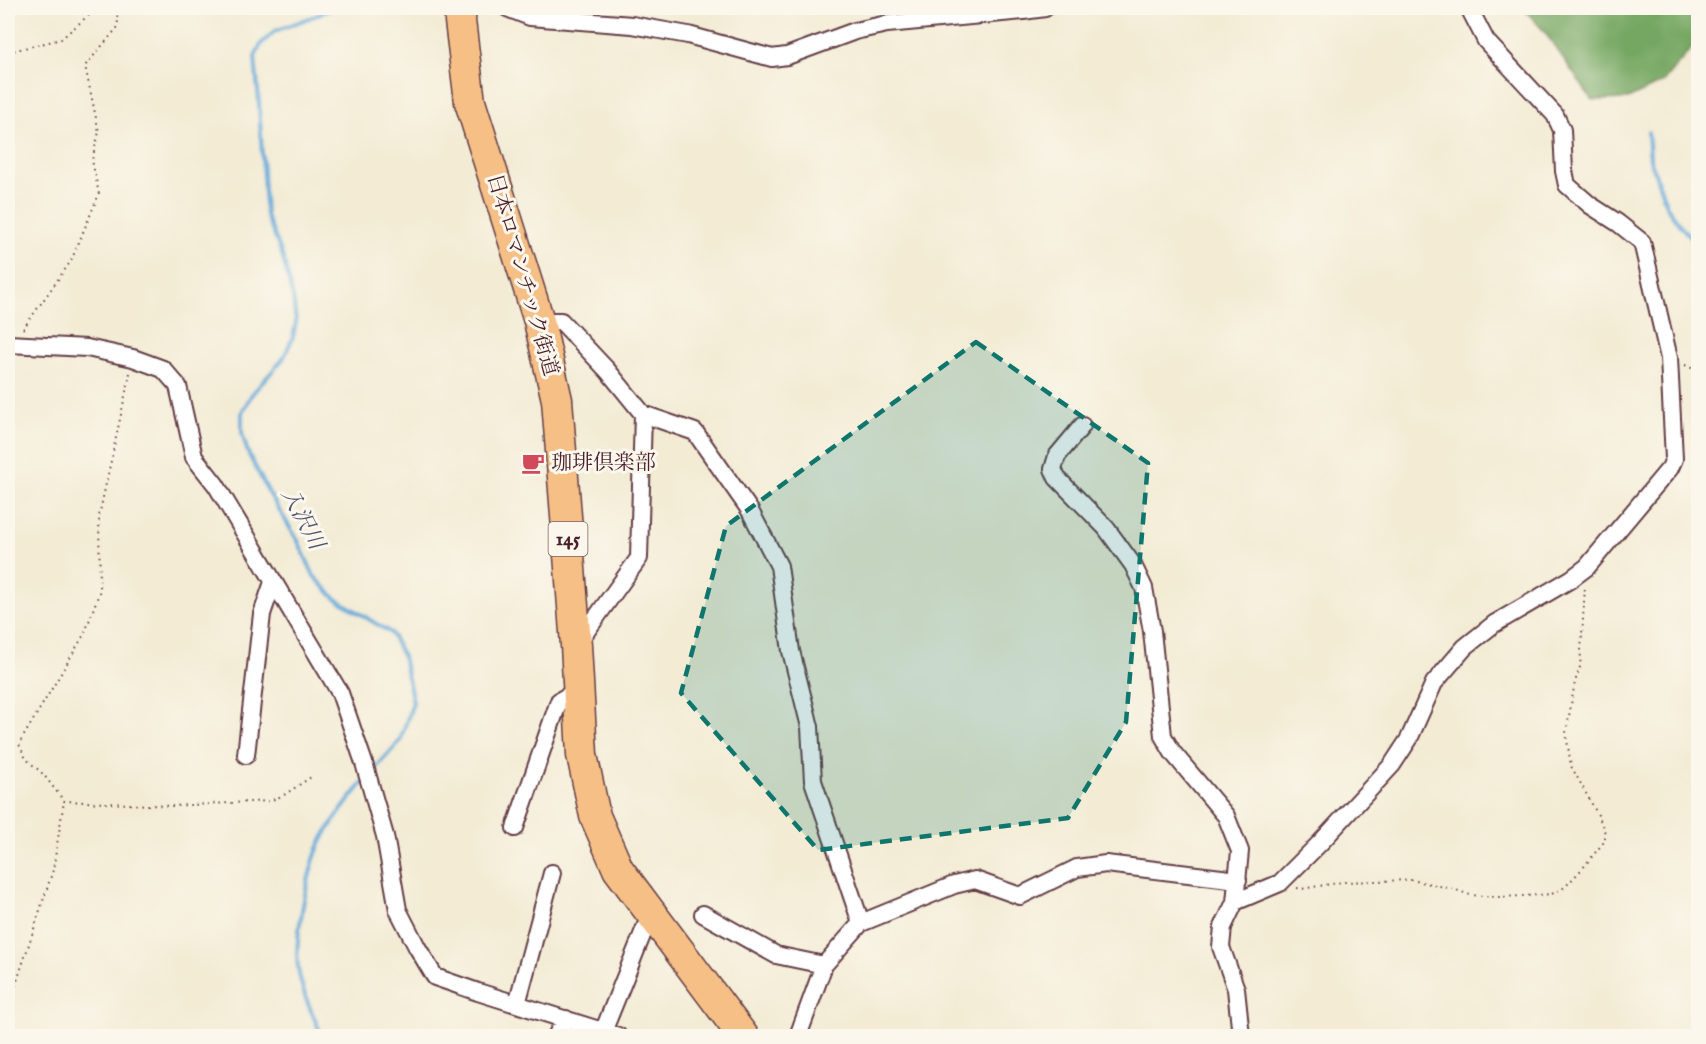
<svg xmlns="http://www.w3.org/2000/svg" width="1706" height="1044" font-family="'IM FELL English','Noto Serif JP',serif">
<rect width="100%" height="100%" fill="#fbf7ec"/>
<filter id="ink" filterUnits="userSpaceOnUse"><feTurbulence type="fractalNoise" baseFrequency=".0167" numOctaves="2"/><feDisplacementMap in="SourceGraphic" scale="12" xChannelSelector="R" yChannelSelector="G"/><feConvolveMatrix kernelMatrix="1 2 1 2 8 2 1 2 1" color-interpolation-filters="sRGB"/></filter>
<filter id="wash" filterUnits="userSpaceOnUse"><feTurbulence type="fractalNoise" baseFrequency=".008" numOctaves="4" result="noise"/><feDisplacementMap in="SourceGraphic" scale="24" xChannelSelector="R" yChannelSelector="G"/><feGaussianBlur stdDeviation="1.35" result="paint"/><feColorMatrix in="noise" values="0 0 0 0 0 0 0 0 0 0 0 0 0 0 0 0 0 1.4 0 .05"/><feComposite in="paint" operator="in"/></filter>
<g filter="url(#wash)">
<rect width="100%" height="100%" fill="#f3ebd4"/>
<path fill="#76a762" stroke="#606346" stroke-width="1.5" d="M1523,8H1698V41L1663,82L1628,99L1592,100L1544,31Z"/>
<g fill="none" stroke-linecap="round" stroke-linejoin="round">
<path stroke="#63a9d9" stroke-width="4" d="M331,8L325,12L275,31L261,44L255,57L259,102L264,190L266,215L282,254L293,297L296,322L293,337L283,359L252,394L242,412V433L248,453L270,495L298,541L314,576L335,598L391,633L403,657L413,702L400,741L372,772
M1648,132L1650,159L1667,207L1681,227L1698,245
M322,1036C313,1015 301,991 298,967C294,941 308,871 319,846C330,823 347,802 363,783"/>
</g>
</g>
<g filter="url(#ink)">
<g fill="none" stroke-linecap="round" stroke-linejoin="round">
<g stroke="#633e44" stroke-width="20">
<path id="street" d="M507,8L530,17L632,25L688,35L772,58L787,56L855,31L887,24L1023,11L1045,8
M539,321H561L608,371L643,414L695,432L749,509L779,566L791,651L810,727L813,781L861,923L824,965L798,1036
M8,344L87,348L133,358L163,369L178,386L194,457L216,485L340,693L364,763L385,836L398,910L417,947L435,977L478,992L618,1036
M1082,426L1057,456L1053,469L1057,478L1106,528L1133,565L1144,588L1152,631L1163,736L1173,753L1226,816L1240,851L1235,902L1223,927L1221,947L1236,989L1241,1036
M577,644L639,558L643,414
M246,755L262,614L273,582
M515,828L559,701L578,690
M1235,902L1280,883L1321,842L1392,765L1409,739L1434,683L1465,647L1494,624L1571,579L1587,567L1670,468L1674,459L1669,358L1642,242L1618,223L1590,205L1567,185L1564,171L1562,130L1555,115L1486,41L1469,8
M703,914L776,955L824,965
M861,923L954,885L975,880L1020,896L1077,868L1106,864L1238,880
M517,1004L552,873
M603,1032L651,913
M556,1036L566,1019"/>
</g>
<g stroke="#633e44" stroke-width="33">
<path id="highway" d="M461,8L460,21L470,102L539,321L557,400L576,645L582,755L595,816L618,869L743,1036"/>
</g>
<path stroke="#633e44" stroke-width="2" stroke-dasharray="1.5 4.5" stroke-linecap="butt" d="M8,52L61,39L97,8
M23,329L71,261L99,194L92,160L99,132L85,66L118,27L117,8
M1685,365L1698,371
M8,368L10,358
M130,373L99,516L100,590L85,633L19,744L26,759L43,774L64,801L171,806L270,801L284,795L311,777
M1297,888L1302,889L1342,882L1412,880L1453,889L1470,895L1497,897L1525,896L1552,894L1565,887L1582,869L1603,843L1605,833L1599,817L1571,766L1566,733L1575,682L1580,667L1585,587
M8,1009L53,870L64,801"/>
<use href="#street" stroke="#fff" stroke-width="16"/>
<use href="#highway" stroke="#f5bf86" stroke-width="30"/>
</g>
</g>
<path fill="#0f766e" fill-opacity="0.2" stroke="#0f766e" stroke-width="4.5" stroke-dasharray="12 8" stroke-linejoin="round" d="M976,342L1148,463L1126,722L1068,818L818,850L681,693L726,526Z"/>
<defs>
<g id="cafe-bare" transform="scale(1.8)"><path d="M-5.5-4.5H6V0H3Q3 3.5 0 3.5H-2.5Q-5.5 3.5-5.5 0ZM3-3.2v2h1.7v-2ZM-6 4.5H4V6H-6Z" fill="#d1495b" stroke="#fbf7ec" stroke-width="2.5" paint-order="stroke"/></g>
</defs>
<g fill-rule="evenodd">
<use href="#cafe-bare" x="533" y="463"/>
</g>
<g text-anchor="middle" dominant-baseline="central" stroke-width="6" stroke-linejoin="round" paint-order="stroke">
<rect fill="#fbf7ec" stroke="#7f6065" stroke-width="1.5" x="548.5" y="522" width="39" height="34" rx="4.5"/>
<g font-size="20" font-weight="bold" fill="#4a1f2b">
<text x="568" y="539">145</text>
</g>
<g font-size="21" fill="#4a1f2b" stroke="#fbf7ec">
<text transform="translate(522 275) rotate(74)">日本ロマンチック街道</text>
</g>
<g font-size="21" fill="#4a1f2b" stroke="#fbf7ec" text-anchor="start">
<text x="551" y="463">珈琲倶楽部</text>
</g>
<g font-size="22" font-style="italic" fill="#545671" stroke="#fbf7ec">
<text transform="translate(302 519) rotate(62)">入沢川</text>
</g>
</g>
<rect width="1706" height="1044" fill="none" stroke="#fbf7ec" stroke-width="30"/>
</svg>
